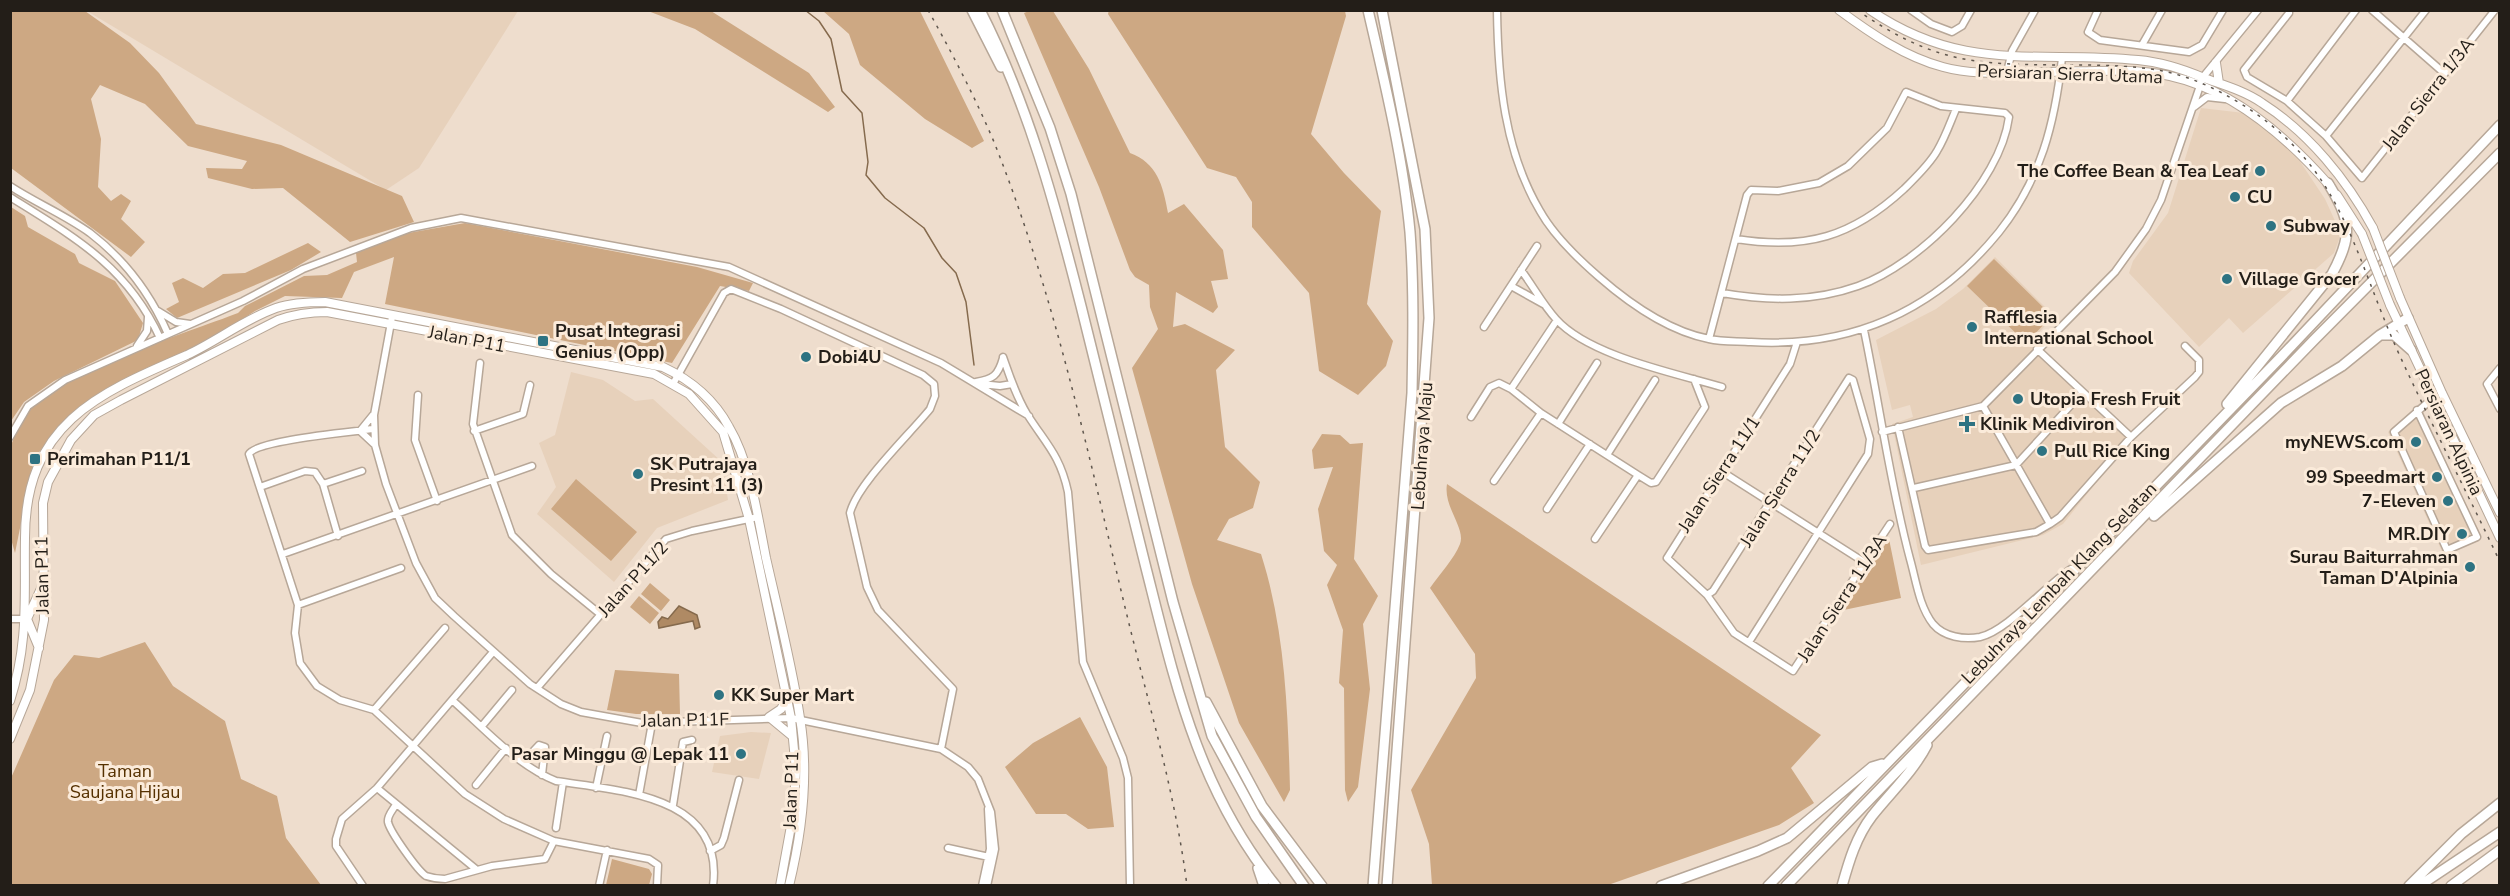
<svg xmlns="http://www.w3.org/2000/svg" width="2510" height="896" font-family="'Nunito Sans',sans-serif">
<rect width="100%" height="100%" fill="#eeddcd"/>
<path fill="#e7d1bb" d="M87,11H518L419,168L386,190Z
M2201,108L2244,113L2269,129L2299,160L2325,199L2341,234L2334,253L2243,333L2229,318L2199,347L2129,273L2133,261L2168,213Z
M1995,257L2054,316L2033,339L2133,437L2063,524L2043,535L1921,565L1892,424L1913,417L1910,405L1892,410L1876,340L1936,309L1963,289Z
M571,372L603,380L635,401L653,399L722,462L728,500L657,528L614,582L537,514L556,487L539,443L555,435Z
M2420,404L2478,538L2444,556L2388,432Z
M751,732L771,733L759,779L712,772L720,736Z"/>
<path fill="#cda883" d="M11,10L85,11L130,43L159,73L196,124L281,145L402,196L414,222L350,242L283,188L252,189L208,178L206,168L242,169L247,161L188,146L145,104L100,85L91,99L101,139L98,187L111,201L121,194L131,201L121,219L145,242L131,257L11,168Z
M1109,10L1345,11L1346,16L1311,134L1344,173L1381,211L1367,304L1393,341L1386,366L1358,395L1319,371L1309,293L1252,227V202L1236,177L1207,168L1108,14Z
M648,11H711L809,73L835,107L828,112L695,29Z
M823,11H920L984,141L972,148L925,119L860,65L849,34Z
M1029,11H1053L1089,69L1130,153C1157,163 1163,185 1168,213L1184,204L1223,250L1228,279L1211,281L1218,307L1213,313L1176,292L1173,327L1185,324L1235,350L1216,370L1225,447L1260,482L1253,508L1229,519L1217,540L1261,554C1285,629 1288,711 1290,790L1284,802L1239,723L1192,584L1132,368L1158,329L1150,307L1149,285L1135,277L1130,270L1099,187L1024,13Z
M11,207L25,216L28,227L75,254L79,263L115,281L143,323L138,340L54,381L24,402L11,421Z
M465,223L697,267L753,283L749,291L720,286L672,363L385,304L394,257L354,272L342,298L285,296L255,311L212,339L109,387L71,414L34,458L15,553L11,539L10,449C14,436 21,419 30,408C61,372 189,332 238,313L245,306L304,276L327,275L357,262L356,253L408,233Z
M308,243L321,252L291,270L177,318L166,309L179,302L172,283L183,278L203,288L223,274L245,273Z
M1994,259L2052,316L2026,343L1967,286Z
M1322,434L1340,435L1350,444L1363,443L1354,559L1378,596L1363,624L1370,689L1358,787L1348,802L1345,790L1344,688L1339,683L1343,630L1327,585L1337,565L1324,551L1318,509L1333,467L1314,469L1312,450Z
M576,479L637,532L611,561L551,509Z
M1447,484L1821,735L1791,768L1814,803L1779,825L1608,885H1432L1429,844L1411,790L1476,678L1475,654L1430,588C1439,575 1454,559 1460,544C1466,528 1443,507 1447,484Z
M1889,539L1901,598L1839,611Z
M650,583L670,600L661,611L641,594Z
M639,596L659,613L650,624L630,607Z
M145,642L173,686L225,721L241,779L277,796L286,838L321,885H11V778L54,680L74,655L99,658Z
M615,670L679,674L680,714H636L607,710Z
M1080,717L1107,767L1114,827L1088,829L1066,814H1036L1005,767L1033,743Z
M612,859L649,869L652,874L649,885H606Z"/>
<path fill="#af8a64" stroke="#856a4d" stroke-width="1.5" d="M679,606L697,615L700,627L695,629L693,621L659,628L658,622L662,617L668,619Z"/>
<g fill="none" stroke-linecap="round" stroke-linejoin="round">
<path stroke="#856a4d" stroke-width="1.5" d="M805,10L819,21L831,39L842,91L862,113L868,162L866,175L885,198L924,228L942,258L956,273L966,302L974,365"/>
<g stroke="#b7a798" stroke-width="9">
<path id="minor" d="M1497,10C1498,80 1504,150 1540,211C1554,236 1577,258 1599,277C1630,304 1668,331 1709,339C1722,342 1737,341 1751,342C1851,348 1935,311 1999,232C2041,179 2055,123 2062,58
M1911,10L1931,24L1952,32L1962,26L1971,10
M2098,10L2088,32L2100,40L2189,52L2202,45L2223,10
M2372,10L2444,73
M2289,13L2244,70L2247,77L2287,101L2326,136L2362,178L2495,10
M2142,45L2162,10
M2007,72L2012,51L2035,10
M2287,101L2356,10
M2194,107L2207,97L2225,99
M2326,136L2426,10
M10,186C36,203 65,215 90,233C124,259 151,295 168,334
M10,197C74,237 127,266 160,338
M1736,239C1806,250 1852,237 1904,189C1916,177 1929,165 1937,151C1945,138 1950,123 1956,109
M1521,270C1533,286 1543,305 1556,319C1589,356 1675,373 1722,387
M1511,286L1545,305
M158,311L176,322L190,324
M392,317L374,415L375,445L386,484L416,563L435,598L454,616L530,684L561,704L581,712L642,723L791,718L941,749L968,767L978,779L991,812L995,849L987,886
M1484,327L1537,246
M1864,330C1880,407 1890,484 1910,559C1916,580 1919,606 1933,624C1944,637 1964,640 1980,637C2007,631 2045,586 2071,569
M1709,339L1747,195L1751,190L1778,191L1819,183L1848,166L1887,128L1906,92L1941,106L2005,113L2009,117C2000,184 1920,264 1858,286C1813,302 1768,301 1722,293
M1797,342L1790,364L1667,558L1707,595L1734,633L1793,671L1890,524
M137,346L147,331L148,317
M2037,349L2131,437
M1003,357C1010,377 1016,396 1027,414C1046,444 1060,455 1068,492L1083,662L1123,758L1128,778L1130,886
M480,363L473,424L512,535L551,574L600,614
M2500,368L2487,384L2500,409
M976,382C993,379 998,376 1003,358
M673,384L724,293L731,289L781,309L923,375L934,384L935,396L930,409C910,434 857,484 850,513L867,587L878,610L953,689L941,749
M981,384L1000,386L1012,384
M1511,389L1557,320
M418,395L415,440L437,501
M1983,406L2050,524
M2417,410L2477,537L2447,550L2394,432L2433,398
M373,415L360,431L375,445
M1471,417L1490,387L1499,383L1511,389L1541,413L1638,475L1651,483L1656,482L1705,407L1694,379
M1558,424L1597,363
M1898,427L1925,546L1928,550L2036,532L2050,524L2060,517L2131,437L2195,377L2199,372V360L2185,346
M373,429C353,432 256,440 249,454L298,605L295,633L300,663L317,686L340,700L374,710L465,794L504,819L554,841L649,859L658,865L657,886
M474,431L523,414L530,385
M1882,432L1983,406L2115,272L2146,229L2161,200L2203,77L2258,10
M10,437L28,406L65,380L243,301L303,269L411,228L461,218L729,267L941,363L1029,416
M1607,455L1655,380
M1721,471L1864,562
M1494,481L1541,413
M323,484L362,471
M260,487L305,471L315,472L323,484L338,536
M1914,488L2016,465L2081,394
M1547,509L1590,444
M1595,539L1638,475
M283,554L532,466
M1707,595L1713,591L1849,378L1853,380L1870,439L1868,454L1749,642
M298,605L401,568
M10,619H26
M537,688L666,539L692,531L758,517
M452,700C484,728 516,765 556,781C618,791 725,794 713,886
M374,710L445,628
M482,726L512,690
M523,762L539,745L545,747L542,775
M476,785L506,748
M377,788L477,870
M596,788L607,736
M639,795L652,723
M673,805L683,742L692,740
M395,806C392,811 387,816 388,822C390,832 418,871 426,876C432,878 439,879 445,879L492,866L545,859L554,841
M556,828L563,782
M948,848L989,857
M710,851L721,845L724,838L739,780
M363,886L336,846V839L342,819L377,788L493,652
M599,886L607,850
M982,886L990,849L988,809"/>
</g>
<g stroke="#b7a798" stroke-width="10">
<path id="major" d="M1839,10C1870,33 1905,57 1943,67C1975,76 2010,72 2043,72C2084,72 2130,67 2170,76C2234,90 2288,138 2330,186
M1870,10C1964,74 2037,50 2138,60C2161,62 2183,69 2204,78C2223,85 2245,91 2262,103C2309,133 2347,180 2373,228
M2216,63L2219,83
M2337,195L2362,234
M2400,298L2442,393L2500,513
M2390,305L2500,538
M39,648L27,619L43,584
M786,700L781,709L769,717L792,736
M10,701C29,642 24,598 25,538C25,425 96,394 187,355C217,341 245,319 276,308C291,303 309,302 325,302L663,367C691,380 714,399 729,427C750,462 758,517 766,558C778,611 792,665 800,718C809,772 802,833 789,886
M10,739L30,690L44,620L43,503L48,482L71,440L94,415L121,400L278,320C295,314 309,312 327,312L654,374L689,394L723,432L749,519L791,718L796,771L793,815L780,886"/>
</g>
<g stroke="#b7a798" stroke-width="12">
<path id="highway" d="M972,10L1001,67
M980,10C1028,104 1055,204 1081,306C1102,392 1123,478 1145,564C1175,682 1197,788 1276,886
M1002,10L1050,128L1071,194L1173,602L1212,736L1256,817L1304,886
M1368,10C1385,83 1403,158 1410,232C1414,285 1413,340 1412,393L1373,886
M1382,10L1425,229L1429,318L1387,886
M2383,335H2394L2411,350
M2227,404L2332,274C2353,235 2351,221 2328,183
M2154,516L2281,403L2342,366L2380,335L2408,318
M1206,702L1262,806L1322,886
M1258,868L1264,886
M1661,886L1758,851L1787,838L1872,767L1882,764
M1768,886L2281,357L2500,125
M1786,886L2314,340L2500,153
M1842,886C1849,861 1856,837 1872,816C1890,793 1913,772 1927,745
M2409,886L2461,834L2500,803
M2419,886L2500,832
M2451,886L2500,850"/>
</g>
<use href="#minor" stroke="#fff" stroke-width="6"/>
<use href="#major" stroke="#fff" stroke-width="8"/>
<use href="#highway" stroke="#fff" stroke-width="9"/>
<path stroke="#60574e" stroke-width="1.5" stroke-dasharray="3 6" stroke-linecap="butt" d="M928,10C952,53 975,97 994,142C1053,290 1087,448 1124,603C1146,696 1175,790 1187,886
M1857,10C1889,32 1921,50 1959,58C2018,70 2081,61 2142,68C2177,71 2208,84 2238,102C2343,165 2353,253 2399,354C2431,424 2467,492 2500,562"/>
<g stroke="#b7a798" stroke-width="10" stroke-linecap="butt">
<path id="major-bridge" d="M2373,228L2400,298
M2362,234L2390,305"/>
</g>
<use href="#major-bridge" stroke="#fff" stroke-width="8"/>
</g>
<g fill="#2e7382" stroke="#fbebda" stroke-width="2">
<circle cx="2260" cy="171" r="6"/>
<circle cx="2235" cy="197" r="6"/>
<circle cx="2271" cy="226" r="6"/>
<circle cx="2227" cy="279" r="6"/>
<circle cx="1972" cy="327" r="6"/>
<rect x="537" y="335" width="12" height="12" rx="3"/>
<circle cx="806" cy="357" r="6"/>
<circle cx="2018" cy="399" r="6"/>
<path d="M1964 415h6v6h6v6h-6v6h-6v-6h-6v-6h6z"/>
<circle cx="2416" cy="442" r="6"/>
<circle cx="2042" cy="451" r="6"/>
<rect x="29" y="453" width="12" height="12" rx="3"/>
<circle cx="638" cy="474" r="6"/>
<circle cx="2437" cy="477" r="6"/>
<circle cx="2448" cy="501" r="6"/>
<circle cx="2462" cy="534" r="6"/>
<circle cx="2470" cy="567" r="6"/>
<circle cx="719" cy="695" r="6"/>
<circle cx="741" cy="754" r="6"/>
</g>
<g text-anchor="middle" dominant-baseline="central" stroke-width="6" stroke-linejoin="round" paint-order="stroke">
<g font-size="18" fill="#231e18" stroke="#fbebda">
<text transform="translate(2070 74) rotate(2)">Persiaran Sierra Utama</text>
<text transform="translate(2428 94) rotate(-52)">Jalan Sierra 1/3A</text>
<text transform="translate(467 339) rotate(11)">Jalan P11</text>
<text transform="translate(2449 432) rotate(65)">Persiaran Alpinia</text>
<text transform="translate(1422 446) rotate(-86)">Lebuhraya Maju</text>
<text transform="translate(1719 474) rotate(-57)">Jalan Sierra 11/1</text>
<text transform="translate(1780 488) rotate(-58)">Jalan Sierra 11/2</text>
<text transform="translate(42 575) rotate(-91)">Jalan P11</text>
<text transform="translate(633 579) rotate(-48)">Jalan P11/2</text>
<text transform="translate(2059 583) rotate(-46)">Lebuhraya Lembah Klang Selatan</text>
<text transform="translate(1842 598) rotate(-57)">Jalan Sierra 11/3A</text>
<text transform="translate(685 720) rotate(-1)">Jalan P11F</text>
<text transform="translate(791 790) rotate(-88)">Jalan P11</text>
</g>
<g font-size="18" font-weight="bold" fill="#231e18" stroke="#fbebda" text-anchor="start">
<text x="2248" y="171" text-anchor="end">The Coffee Bean &amp; Tea Leaf</text>
<text x="2247" y="197">CU</text>
<text x="2283" y="226">Subway</text>
<text x="2239" y="279">Village Grocer</text>
<text x="1984" y="317">Rafflesia<tspan x="1984" dy="21">International School</tspan></text>
<text x="555" y="331">Pusat Integrasi<tspan x="555" dy="21">Genius (Opp)</tspan></text>
<text x="818" y="357">Dobi4U</text>
<text x="2030" y="399">Utopia Fresh Fruit</text>
<text x="1980" y="424">Klinik Mediviron</text>
<text x="2404" y="442" text-anchor="end">myNEWS.com</text>
<text x="2054" y="451">Pull Rice King</text>
<text x="47" y="459">Perimahan P11/1</text>
<text x="650" y="464">SK Putrajaya<tspan x="650" dy="21">Presint 11 (3)</tspan></text>
<text x="2425" y="477" text-anchor="end">99 Speedmart</text>
<text x="2436" y="501" text-anchor="end">7-Eleven</text>
<text x="2450" y="534" text-anchor="end">MR.DIY</text>
<text x="2458" y="557" text-anchor="end">Surau Baiturrahman<tspan x="2458" dy="21">Taman D'Alpinia</tspan></text>
<text x="731" y="695">KK Super Mart</text>
<text x="729" y="754" text-anchor="end">Pasar Minggu @ Lepak 11</text>
</g>
<g font-size="18" fill="#563100" stroke="#fbebda">
<text x="125" y="771">Taman<tspan x="125" dy="21">Saujana Hijau</tspan></text>
</g>
</g>
<rect width="2510" height="896" fill="none" stroke="#231e18" stroke-width="24"/>
</svg>
